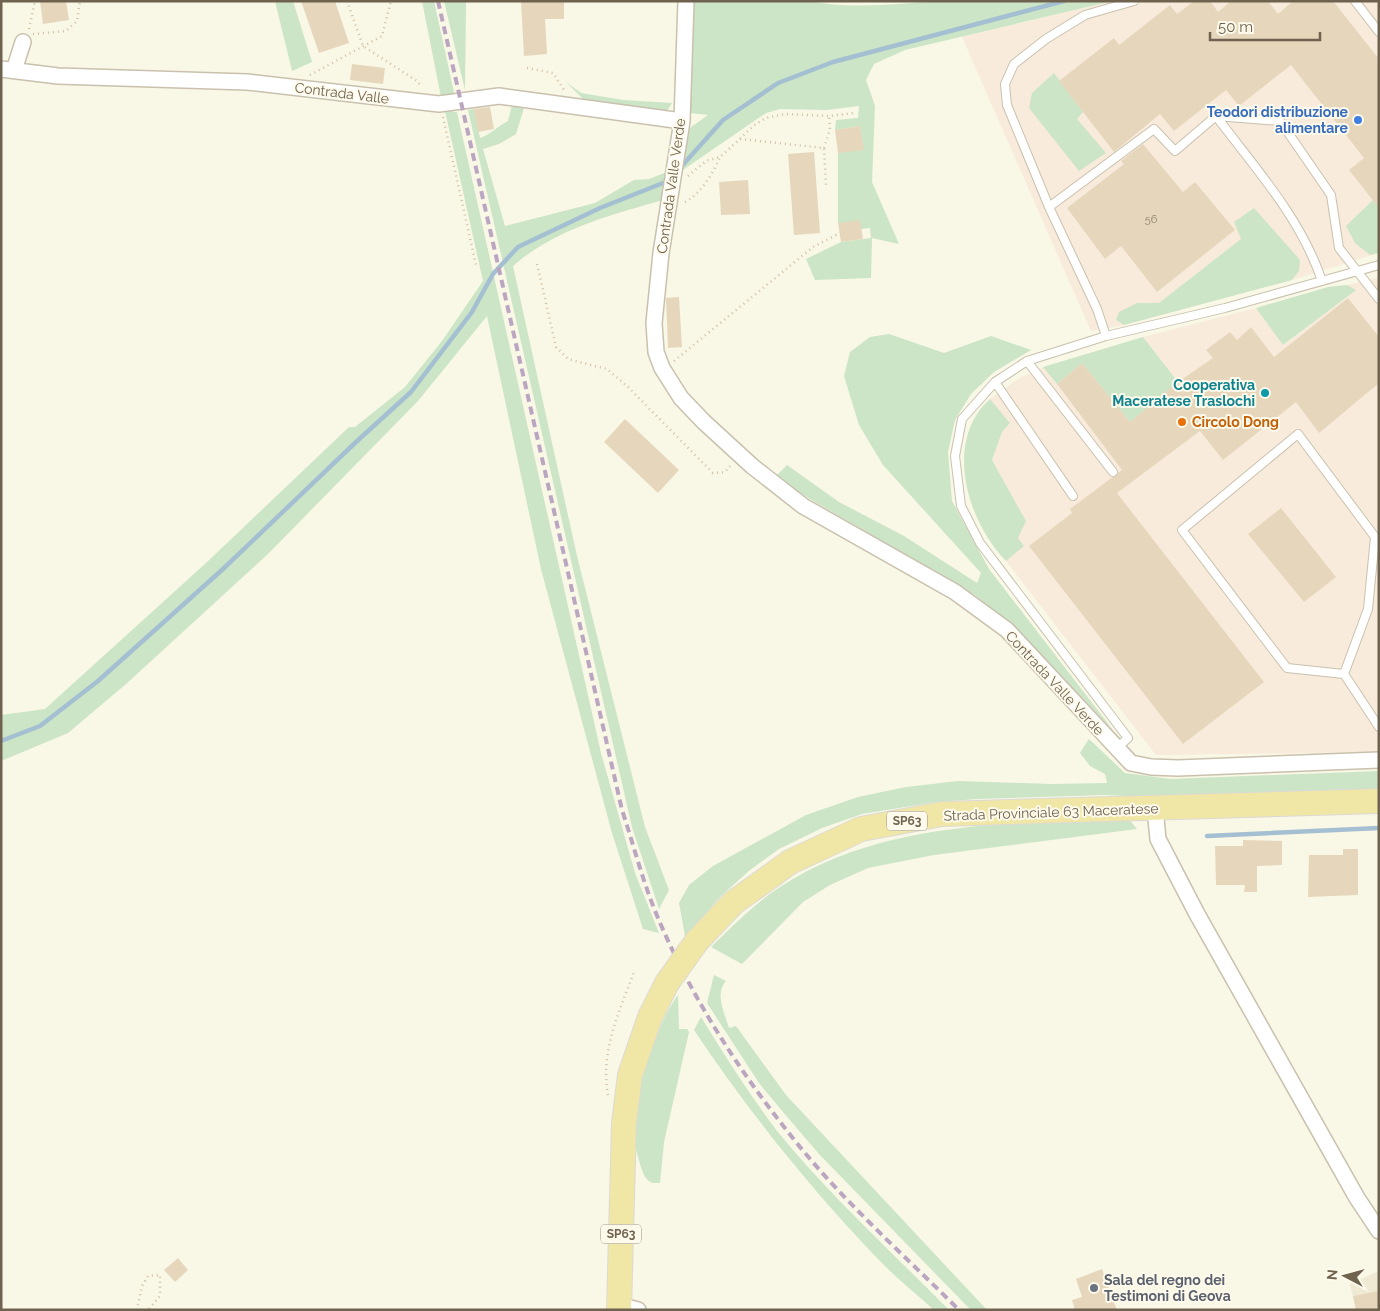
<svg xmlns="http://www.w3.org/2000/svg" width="1380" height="1311" font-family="Raleway,sans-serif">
<rect width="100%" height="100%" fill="#f9f7e6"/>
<path fill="#f0ead5" d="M1379,1271V1310H1356L1350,1284Z"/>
<path fill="#f8ebdb" d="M1113,1H1379V253L1292,280L1124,325L1091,331L962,37Z
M1379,278V752L1156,755L1006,561L1023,546L1018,538L1026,521L992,460L1002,432L1010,423L990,399L1018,379L1043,367L1057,384L1082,363L1178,382L1143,337L1256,308L1284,345L1355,290L1347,285Z"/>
<path fill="#cbe5c6" d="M275,1H293L312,62L292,71Z
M422,1H434L455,97H441Z
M444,1H466L465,90Z
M691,1H808C854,10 899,3 945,1C1001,0 1058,1 1113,1L905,50L874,64L866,80L875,106L872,182L899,244L872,238L871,278L815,280L806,259L841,242L871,238L870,228L861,229L838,223V153L863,149L860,126L835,130L836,120L858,118L859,106L827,110L780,109L766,113L680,172L687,130L708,115L690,113L693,47Z
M1054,73L1083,112L1077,119L1106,153L1079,171L1029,108L1032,93Z
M566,82L581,93L623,100L672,103L667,111L583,99Z
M512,105L524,108L516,134L499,144L483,149L505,226L595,203L634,180L649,179L667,172L663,200C611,215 555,229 513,266L577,556L645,827L669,890L659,909L632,827L468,110L474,109L480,138C490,135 498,126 508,121Z
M445,111L457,112L601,753L635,873L659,933L643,929L612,833L541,569L487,316L418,401L268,554L126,684L68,733L1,761V715L45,709L206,563L349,427H355L405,387L442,341L483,281Z
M1373,200L1379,208V253L1370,255L1355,243L1346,226Z
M1254,208L1300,260L1299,271L1292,280L1124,325L1116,320L1119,312L1137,303H1159L1241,239L1234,222Z
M1347,285L1356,290L1283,345L1256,308L1328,287Z
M889,334L944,353L991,336L1031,350L994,372L971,394L955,420L948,452L952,501L989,569L1113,730L1023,635L975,595L774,478L787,465L839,502L904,536L977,583L981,573L883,465L859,425L844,376L850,352L870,337Z
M1143,337L1178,382L1130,422L1082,363L1057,384L1043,367Z
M990,399L1010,423L1002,432L992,460L1026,521L1018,538L1024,546L1006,561C967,521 943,441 990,399Z
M1089,739L1125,773L1170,779L1379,771V794L1284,792L1147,797L1106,795L978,799L936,802L862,814L822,828L779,849L750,870L721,896L685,936L679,903L689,885L713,866L806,815L858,797L906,787L958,781L1051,784L1107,783L1105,774L1090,766L1080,753Z
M1128,818L1137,829L934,855L868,868L830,885L803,902L742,964L711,947C733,926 754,904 780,887C883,820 1010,824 1128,818Z
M714,975L726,981C714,994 725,1014 729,1028L736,1026L786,1095L987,1310H971L963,1302L819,1154L783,1112L759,1083L707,1003Z
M678,995L679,1029H687L689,1032L664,1142L660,1183H652C649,1181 645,1178 644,1175C640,1166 633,1139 633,1130C633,1095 657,1022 678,995Z
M701,1017C725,1056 749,1094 777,1131C829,1195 891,1251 949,1310H934C915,1293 895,1277 877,1258C810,1188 748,1111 694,1030Z"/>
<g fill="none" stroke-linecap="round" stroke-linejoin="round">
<path stroke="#a4bfd1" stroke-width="4.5" d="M680,168L723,120L778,83L833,62L1064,1
M1,741L40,726L98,681L223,569L356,442L411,392L472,312L493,274L518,247L600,208L668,181
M1207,836L1379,828"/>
</g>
<path fill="#e6d7bc" d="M40,1H66L69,20L43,24Z
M301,1H335L349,43L319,53Z
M521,1H564V19H545L547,54L524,56Z
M1194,1H1210L1218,12L1231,1H1268L1278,14L1293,1H1333L1379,59V208L1349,170L1364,158L1291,65L1239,106L1226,90L1174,131L1160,114L1114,152L1059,81L1114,38L1119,45L1170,5L1177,14Z
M352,64L385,68L383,84L350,80Z
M490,107L494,129L478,132L474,109Z
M860,126L864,150L838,153L835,130Z
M1143,144L1183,192L1195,182L1235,230L1157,292L1121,246L1105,259L1067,208L1124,164L1121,161Z
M814,152L820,233L794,235L788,154Z
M748,180L750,214L721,215L719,182Z
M860,220L863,239L841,242L838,223Z
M679,297L682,347L668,348L666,298Z
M1348,298L1379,337V383L1319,433L1296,402L1223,460L1200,431L1117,493L1264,682L1183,744L1029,546L1072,513L1070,509L1122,470L1057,384L1082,363L1130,422L1178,382L1213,358L1206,350L1230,332L1237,340L1251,327L1274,357Z
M625,419L679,470L658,493L604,442Z
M1281,508L1336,577L1304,602L1248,534Z
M1243,840L1282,841V865L1257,866V892H1244L1245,885H1216L1215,846H1243Z
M1343,849H1358V895L1308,897L1309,855H1343Z
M178,1258L188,1270L175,1282L164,1270Z
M1102,1269L1117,1310H1075L1072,1300L1082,1297L1076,1279Z
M1379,1291V1310H1356L1353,1296Z"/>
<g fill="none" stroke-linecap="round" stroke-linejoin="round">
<g stroke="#c9c1ad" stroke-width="10">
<path id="lane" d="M1355,1L1379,32
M1049,207L1154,129L1175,151L1216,116
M1322,281C1301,218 1255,168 1216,116L1280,121L1331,195L1339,248L1379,299
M1106,336L1097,309L1049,207L1007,105L1005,84L1014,64L1046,39L1085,15L1134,1
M1027,361L1113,472
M995,382L1073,496
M1298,434L1375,537L1368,609L1344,674L1287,668L1182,530Z
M1344,674L1379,727
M1116,749L1128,738L980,543L961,506L955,456L962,419L995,382L1027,361L1106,336L1225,308L1379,265"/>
</g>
<g stroke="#c9c1ad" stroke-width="18">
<path id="street" d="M686,1L682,121L661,253L654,323L656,352L662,368L681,398L704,422L752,466L803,506L955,592L1007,630L1131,763L1151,767L1178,768L1379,760
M1,69L58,76L247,82L439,104L499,96L682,121
M14,70L23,42
M1155,809L1158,839L1197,914L1357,1198L1379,1231
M619,1305L638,1310"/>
</g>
<g stroke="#dcd9d5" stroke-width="26">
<path id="primary" d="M697,941L733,903L790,862L861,829L942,814L1379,801
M619,1310L624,1123L630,1075L650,1017L667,983"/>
</g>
<path stroke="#d0c0a4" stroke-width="2.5" stroke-dasharray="1 4" stroke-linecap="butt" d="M347,1L363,46L417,81L421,86
M29,29L35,1
M33,34L66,31L77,21L80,1
M527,68L553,73L564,90
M310,75L382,36L391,1
M443,117L476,265
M740,139L753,126L766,118L785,114L829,116L854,113
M824,148L830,129L829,116
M688,176L706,161L720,157L740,139L824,148L826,185
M685,202C700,195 714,172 720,157
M537,264L556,347L568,359L607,369L627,386L713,473L725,472L730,466
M674,361L813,247L840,233
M608,1095C600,1052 619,1012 634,972
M137,1310L142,1286L148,1276L160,1275V1296L148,1310"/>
<use href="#lane" stroke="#fff" stroke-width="8"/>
<use href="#street" stroke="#fff" stroke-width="15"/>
<use href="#primary" stroke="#f0e7a6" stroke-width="24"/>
<path stroke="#bba6c1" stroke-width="4" stroke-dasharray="8 5" stroke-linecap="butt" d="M438,1L622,810C634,846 643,883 658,918C692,999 741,1074 796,1142C845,1203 904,1255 959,1310"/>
<g stroke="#dcd9d5" stroke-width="26" stroke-linecap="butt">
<path id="primary-bridge" d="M667,983L697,941"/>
</g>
<use href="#primary-bridge" stroke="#f0e7a6" stroke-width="24"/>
</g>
<circle fill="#3f7fe0" stroke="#fdfaec" stroke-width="2" cx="1358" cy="120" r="5"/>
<circle fill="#0f9aa8" stroke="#fdfaec" stroke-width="2" cx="1265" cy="393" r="5"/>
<circle fill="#e8710a" stroke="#fdfaec" stroke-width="2" cx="1182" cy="422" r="5"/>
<circle fill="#6b7280" stroke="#fdfaec" stroke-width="2" cx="1094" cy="1288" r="5"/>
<g text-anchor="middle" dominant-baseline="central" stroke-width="4" stroke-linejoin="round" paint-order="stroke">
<g font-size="11" fill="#8d7f6a">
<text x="1151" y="219">56</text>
</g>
<g fill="#fdfaec" stroke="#9a907d" stroke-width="1">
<rect x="887" y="811.5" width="40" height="19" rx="4"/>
<rect x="601" y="1224.5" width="40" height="19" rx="4"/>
</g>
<g font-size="12" font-weight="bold" fill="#6f624e">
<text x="907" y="821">SP63</text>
<text x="621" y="1234">SP63</text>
</g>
<g font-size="14" fill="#6f624e" stroke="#fdfaec">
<text transform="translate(342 93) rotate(7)">Contrada Valle</text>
<text transform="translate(671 186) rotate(-82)">Contrada Valle Verde</text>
<text transform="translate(1055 683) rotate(47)">Contrada Valle Verde</text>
<text transform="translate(1051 812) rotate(-2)">Strada Provinciale 63 Maceratese</text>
</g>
<g font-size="14" font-weight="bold" fill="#366cbe" stroke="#fdfaec" text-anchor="end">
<text x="1348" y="112">Teodori distribuzione<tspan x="1348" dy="16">alimentare</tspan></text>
</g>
<g font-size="14" font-weight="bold" fill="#0d838f" stroke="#fdfaec" text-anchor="end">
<text x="1255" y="385">Cooperativa<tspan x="1255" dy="16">Maceratese Traslochi</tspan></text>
</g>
<g font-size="14" font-weight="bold" fill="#c56008" stroke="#fdfaec" text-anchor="start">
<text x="1192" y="422">Circolo Dong</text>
</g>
<g font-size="14" font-weight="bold" fill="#5b616d" stroke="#fdfaec" text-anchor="start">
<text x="1104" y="1280">Sala del regno dei<tspan x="1104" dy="16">Testimoni di Geova</tspan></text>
</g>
</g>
<rect width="1380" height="1311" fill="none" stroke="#6f624e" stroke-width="5"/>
<g transform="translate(1345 1276) rotate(276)" stroke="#fdfaec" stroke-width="4" paint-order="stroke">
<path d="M0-4L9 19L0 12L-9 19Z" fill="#6f624e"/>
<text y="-8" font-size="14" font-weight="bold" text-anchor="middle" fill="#6f624e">N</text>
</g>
<path d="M1210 32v8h110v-8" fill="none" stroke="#6f624e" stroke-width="2.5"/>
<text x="1218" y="32" font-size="15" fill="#6f624e" stroke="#fdfaec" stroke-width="4" paint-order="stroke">50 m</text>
</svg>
